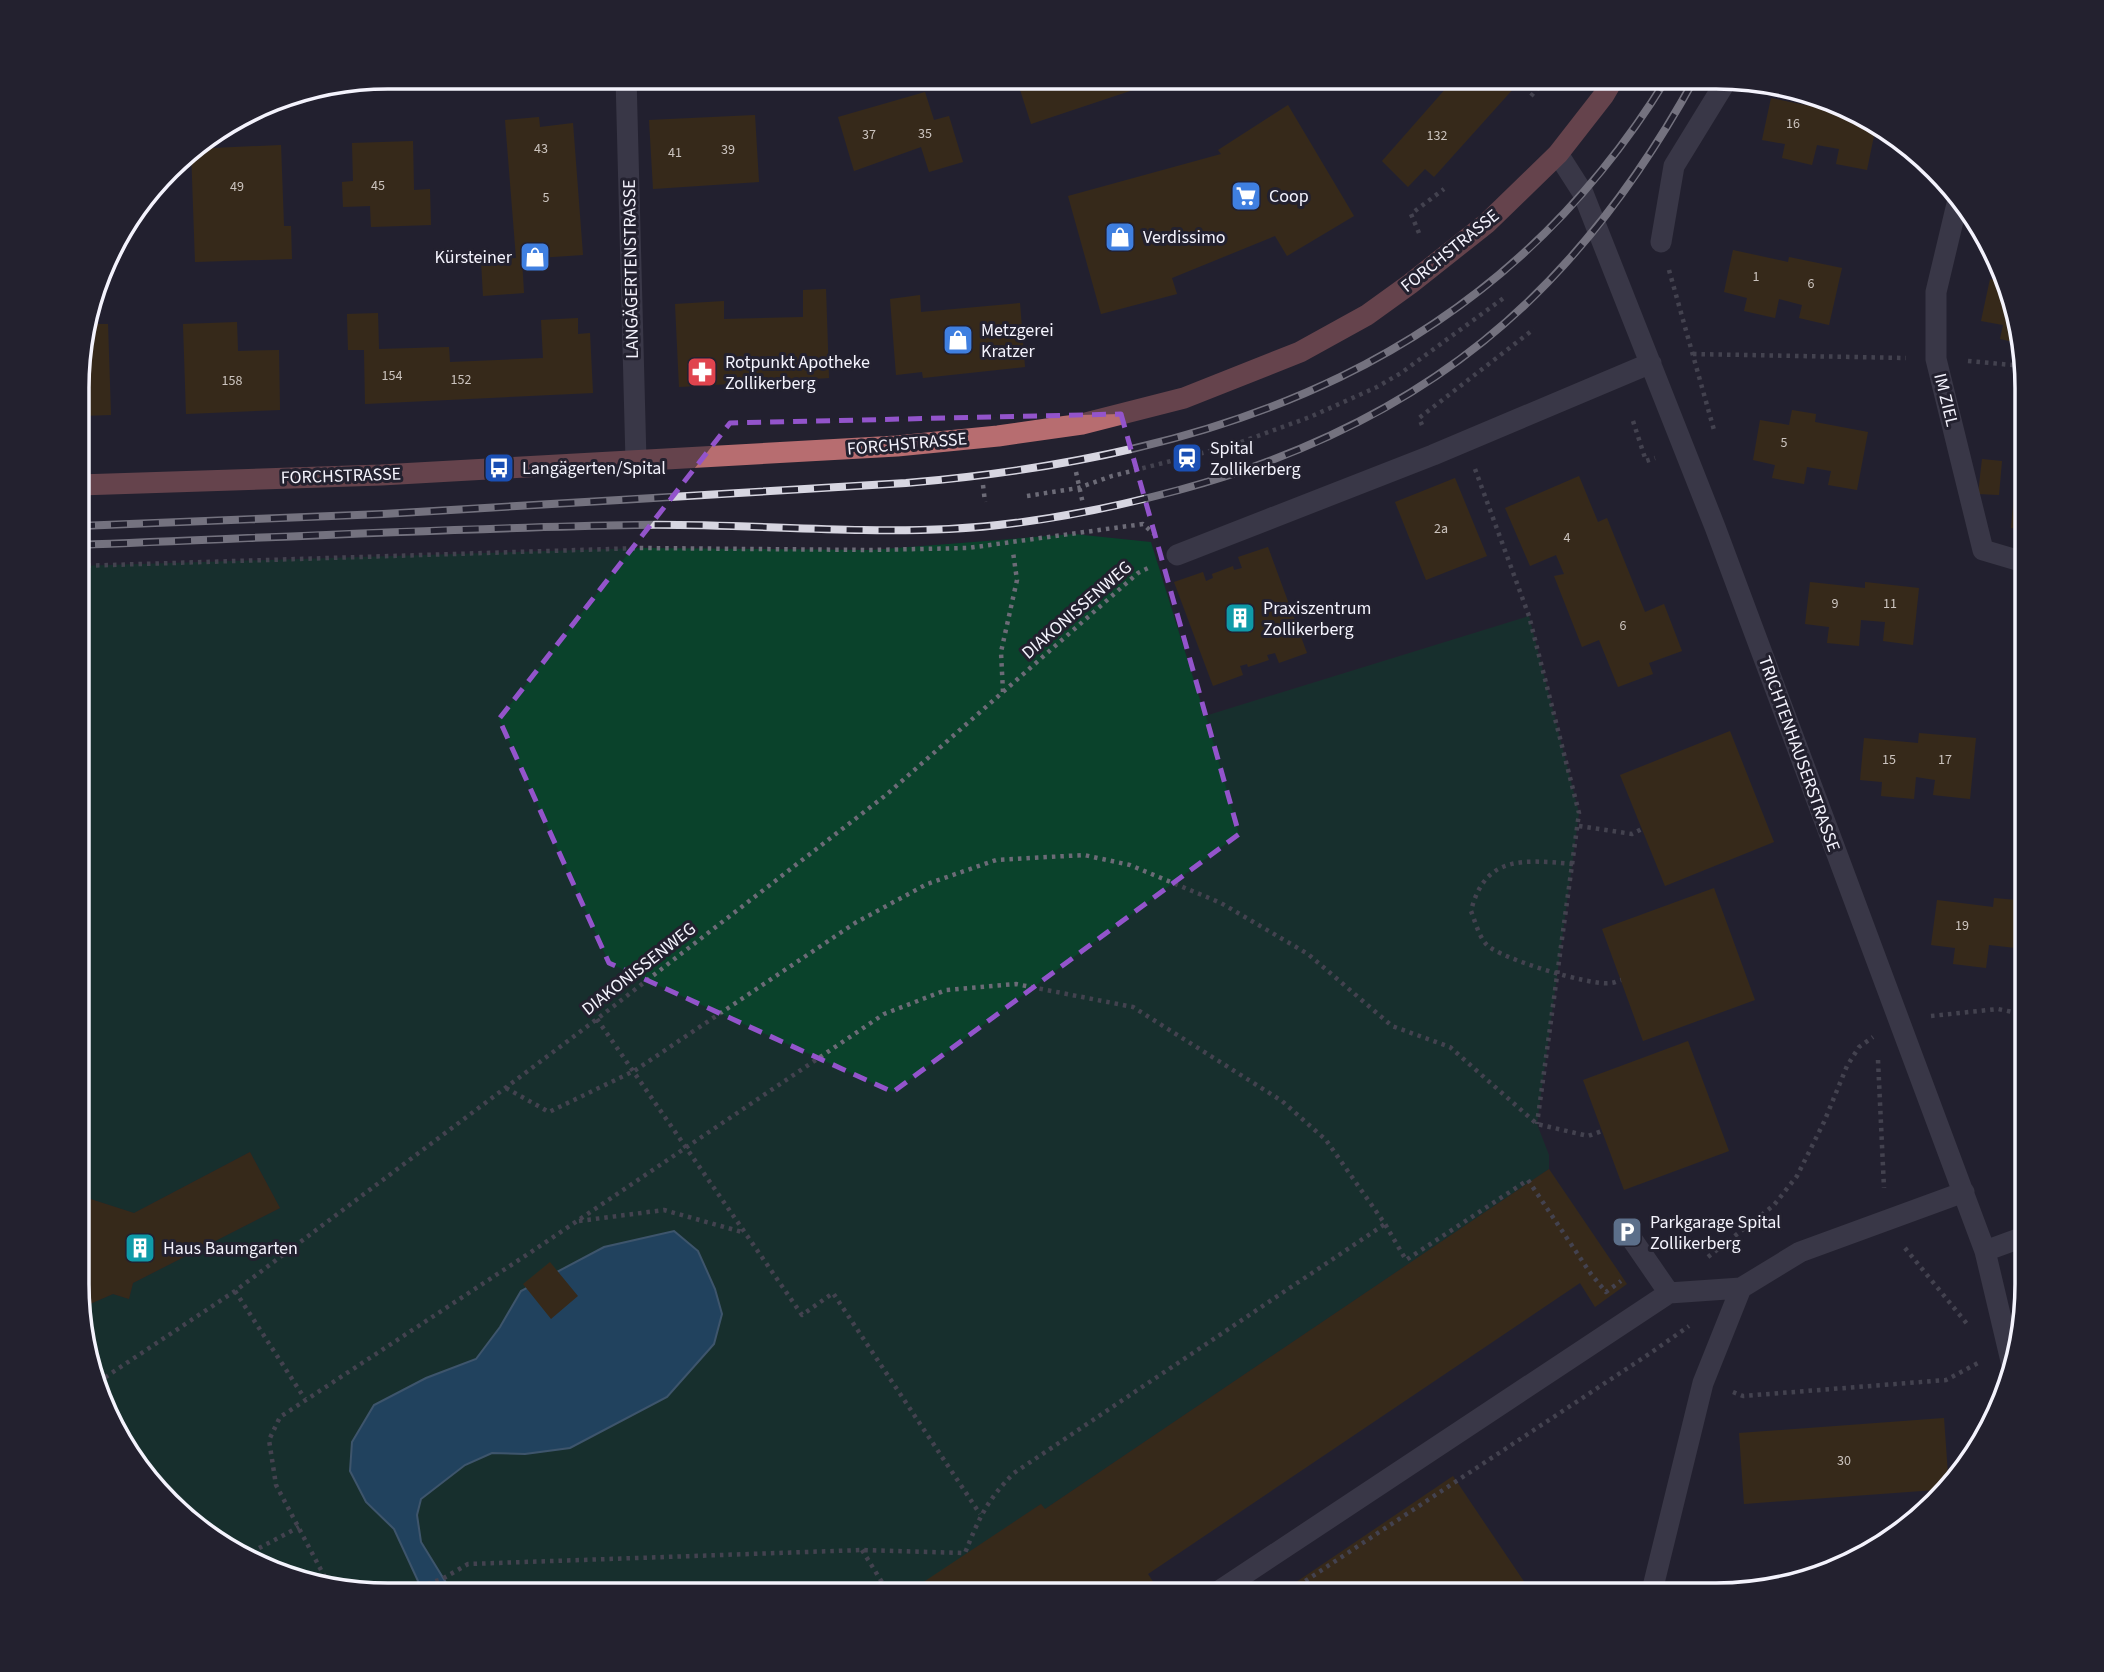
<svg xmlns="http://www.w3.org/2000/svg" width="2104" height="1672" font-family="'Source Sans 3',sans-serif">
<rect width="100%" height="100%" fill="#23212f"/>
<path fill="#0a422b" d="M1074,534L1151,542L1205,716L1529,616L1579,813L1537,1124L1549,1155V1169L1045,1509L1041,1504L920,1585L926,1595L368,1594L269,1571L183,1518L109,1421L78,1305V1282L90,1304L113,1294L129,1299L133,1283L280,1208L250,1152L134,1213L78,1195L79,566L641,548L871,550Z"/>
<path fill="#206c98" stroke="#6094b6" stroke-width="2" d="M674,1231L698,1251L715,1289L722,1314L714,1344L667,1397L570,1448L525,1454L492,1453L465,1465L421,1499L417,1515L421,1542L453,1594H424L394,1529L366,1502L350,1471L352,1442L374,1405L426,1378L476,1359L500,1327L521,1291L604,1247Z"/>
<path fill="#4f3400" d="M1016,77H1146L1148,85L1031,124Z
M1455,78H1523L1434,177L1425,169L1408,187L1382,161Z
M925,92L934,120L949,116L963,162L929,172L921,147L854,171L838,117Z
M1771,98L1825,109L1826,102L1844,106L1876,126L1867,170L1836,164L1839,149L1817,145L1812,165L1782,158L1785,144L1762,140Z
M1288,105L1354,216L1287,256L1275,236L1172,278L1177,294L1101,314L1068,196L1221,154L1218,150Z
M755,115L759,182L653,189L649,120Z
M539,117L540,127L573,123L583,255L522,259L524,293L483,296L481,260L516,258L505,120Z
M413,141L414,190L430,189L431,225L371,227L370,206L343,207L342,182L353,181L352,143Z
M281,145L284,226H291L292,259L195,262L191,149Z
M1733,250L1788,262L1789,257L1842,268L1829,325L1799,318L1802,305L1779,299L1775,318L1744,311L1747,298L1724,292Z
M1990,279L2006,282L2018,343L2000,339L2003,325L1981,321Z
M826,289L829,378L679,387L675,304L724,301V319L803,317V290Z
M920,295L921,312L1020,303L1025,367L923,378L922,372L896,375L890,299Z
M378,313L379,349L449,347L450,362L543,358L541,320L578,318V334L590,333L593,393L365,404L364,350H348L347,314Z
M237,322L238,351L279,350L280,410L186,414L183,324Z
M87,324H108L111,415L80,416V347Z
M1792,410L1816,414L1815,422L1868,432L1857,490L1828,485L1831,471L1807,467L1804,484L1772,478L1775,465L1753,460L1760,420L1789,425Z
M1982,459L2002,461L1999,495L1978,494Z
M1579,476L1598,522L1607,518L1645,612L1664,604L1682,651L1649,663L1653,674L1618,687L1599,640L1582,647L1554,576L1564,574L1556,555L1530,566L1505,508Z
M1455,478L1487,556L1426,580L1395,502Z
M2015,486L2027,487V529L2011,528Z
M1268,547L1307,653L1279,663L1275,653L1267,655L1269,660L1248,667L1247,664L1240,666L1243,675L1213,686L1174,582L1203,572L1206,581L1213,578L1212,574L1233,566L1234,570L1242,568L1238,557Z
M1810,582L1865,588V582L1919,588L1913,645L1883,641L1885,622L1861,620L1859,646L1827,643L1829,627L1805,624Z
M1730,731L1774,842L1665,886L1620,775Z
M1919,733L1976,738L1970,799L1933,795L1935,780L1916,777L1914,799L1881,796L1882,782L1860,780L1864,738L1918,743Z
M1714,888L1755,1000L1643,1041L1602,929Z
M1994,898L2027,901V965L2014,964L2016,948L1989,945L1986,968L1953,964L1955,948L1931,945L1937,900L1993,907Z
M1688,1041L1729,1151L1624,1190L1583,1080Z
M250,1152L280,1208L133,1283L129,1299L113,1294L90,1304L78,1282V1195L134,1213Z
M1549,1169L1627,1284L1595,1307L1580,1283L1148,1574L1162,1595H926L919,1585L1041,1504L1045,1509Z
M550,1262L578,1296L551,1319L523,1284Z
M1944,1418L1949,1489L1744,1504L1739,1433Z
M1453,1476L1533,1595H1277Z"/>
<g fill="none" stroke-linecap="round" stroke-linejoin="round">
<path stroke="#6c6b77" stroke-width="4.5" stroke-dasharray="3.5 5" stroke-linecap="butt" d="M1531,96L1545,80L1562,84
M1419,233L1411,214L1444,189
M1669,270L1714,430
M1693,354L1906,358
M1968,361L2023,366
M1633,421L1646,461L1655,458
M1422,425L1419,418L1534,329
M1475,469L1529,616L1579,813L1537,1124
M1076,472L1083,504
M983,485L985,502
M1027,496L1078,488L1112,476L1230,446L1310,417L1377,387L1401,373L1505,297
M79,566L641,548L871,550L968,548L1143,524L1154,534
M1003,692L1001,652L1017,580L1013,552
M1579,826L1632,834L1642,829
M1573,864C1525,860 1485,854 1471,911C1475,921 1479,937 1487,945C1501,959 1591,986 1610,983C1614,983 1617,981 1621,980
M1931,1016L1998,1009L2027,1015
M597,1019L802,1315L833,1293L980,1514
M1878,1060L1884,1188
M506,1088L549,1112L634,1071L855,923L927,884L996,860L1084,855L1130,865L1221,903L1308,954L1392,1026L1450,1047L1537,1124L1588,1136L1602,1131
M579,1221L664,1210L742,1232
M1905,1248L1968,1325
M1708,1257L1774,1205L1797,1176L1824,1122L1847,1066L1859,1047L1873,1037
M235,1291L305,1399
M98,1382L235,1291L597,1019L828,840L886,795L1138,573L1150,567
M1733,1392L1743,1396L1946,1380L1978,1363
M862,1550L890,1595
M244,1556L299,1527
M329,1585L276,1485L269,1440L280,1417L528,1254L884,1014L946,990L1016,984L1133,1007L1282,1101L1326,1140L1385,1224L1406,1260L1528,1180L1591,1274L1606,1292L1621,1281
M360,1592L421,1586L442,1579L468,1564L862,1550L965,1553C979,1518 987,1500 1014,1473L1385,1224
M1284,1595L1649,1354L1689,1326"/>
<path stroke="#555364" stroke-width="21" d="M626,77L636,461
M1558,154L1583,193L1715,527L1985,1251L2012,1365
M1957,204L1936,292V359L1983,550L2027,563
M1661,242L1674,166L1728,78
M1177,555L1433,455L1651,363
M1627,1232L1669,1293
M1985,1251L2026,1236
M1213,1595L1669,1293L1741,1288
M1651,1595L1703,1383L1741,1288L1800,1252L1964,1192"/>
<path stroke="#b76d70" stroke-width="21" d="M79,485L381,475L897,446L998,436L1082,424L1184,398L1300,352L1367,315L1410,284L1487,223L1558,154L1604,95L1614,78"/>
<g stroke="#d7d6e1" stroke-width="8">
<path id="rail" d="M79,526L383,514L906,483C1224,456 1493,362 1667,78
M79,545C265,538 450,528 635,525C740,523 845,534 949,529C1027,525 1104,510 1179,490C1422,424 1575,297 1695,78"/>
</g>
<use href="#rail" stroke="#23212f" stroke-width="5" stroke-dasharray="16" stroke-linecap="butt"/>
</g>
<path d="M0 0H2104V1672H0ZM1121,414L1239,834L893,1092L609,963L499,719L730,423Z" fill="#23212f" fill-opacity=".55" fill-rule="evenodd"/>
<path fill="none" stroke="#9354cb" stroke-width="5" stroke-dasharray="14 9" stroke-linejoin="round" d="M1121,414L1239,834L893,1092L609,963L499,719L730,423Z"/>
<defs>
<g id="supermarket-square" transform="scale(1.575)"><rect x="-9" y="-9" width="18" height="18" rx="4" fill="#3f7fe0" stroke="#23212f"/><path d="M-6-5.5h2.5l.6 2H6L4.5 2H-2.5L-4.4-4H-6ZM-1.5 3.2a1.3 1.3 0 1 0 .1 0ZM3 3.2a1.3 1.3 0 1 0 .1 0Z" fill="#fff"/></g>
<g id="shop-square" transform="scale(1.575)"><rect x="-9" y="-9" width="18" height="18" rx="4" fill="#3f7fe0" stroke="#23212f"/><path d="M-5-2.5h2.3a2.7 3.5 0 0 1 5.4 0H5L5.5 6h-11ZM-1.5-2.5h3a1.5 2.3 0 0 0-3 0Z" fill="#fff"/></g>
<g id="pharmacy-square" transform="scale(1.575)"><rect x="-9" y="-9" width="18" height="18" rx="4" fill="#e0444e" stroke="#23212f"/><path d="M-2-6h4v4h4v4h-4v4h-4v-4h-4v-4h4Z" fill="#fff"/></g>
<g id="station-square" transform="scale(1.575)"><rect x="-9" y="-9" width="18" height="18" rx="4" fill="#1a4fb4" stroke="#23212f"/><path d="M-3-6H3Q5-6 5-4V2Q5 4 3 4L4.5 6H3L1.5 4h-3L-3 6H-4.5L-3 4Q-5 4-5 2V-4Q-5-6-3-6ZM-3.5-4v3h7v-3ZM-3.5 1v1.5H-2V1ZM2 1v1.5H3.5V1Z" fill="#fff"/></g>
<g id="bus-square" transform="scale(1.575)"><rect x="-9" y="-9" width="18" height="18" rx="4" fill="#1a4fb4" stroke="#23212f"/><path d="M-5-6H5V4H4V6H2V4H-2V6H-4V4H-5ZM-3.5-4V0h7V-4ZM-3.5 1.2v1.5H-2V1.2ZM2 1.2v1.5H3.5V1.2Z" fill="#fff"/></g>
<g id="building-square" transform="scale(1.575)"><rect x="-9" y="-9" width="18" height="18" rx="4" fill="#0f9aa8" stroke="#23212f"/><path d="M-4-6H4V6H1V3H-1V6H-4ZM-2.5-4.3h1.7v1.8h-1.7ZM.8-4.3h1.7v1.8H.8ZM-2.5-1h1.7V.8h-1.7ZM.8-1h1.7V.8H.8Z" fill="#fff"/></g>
<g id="parking-square" transform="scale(1.575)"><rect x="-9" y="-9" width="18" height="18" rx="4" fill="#5c6f8a" stroke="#23212f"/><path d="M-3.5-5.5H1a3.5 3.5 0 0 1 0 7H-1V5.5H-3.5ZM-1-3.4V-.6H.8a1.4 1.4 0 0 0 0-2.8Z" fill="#fff"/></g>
</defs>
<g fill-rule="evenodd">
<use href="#supermarket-square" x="1246" y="196"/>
<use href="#shop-square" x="1120" y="237"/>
<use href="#shop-square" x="535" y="257"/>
<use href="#shop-square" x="958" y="340"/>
<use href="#pharmacy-square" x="702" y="372"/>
<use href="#station-square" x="1187" y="458"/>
<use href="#bus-square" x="499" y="468"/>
<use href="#building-square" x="1240" y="618"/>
<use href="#parking-square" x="1627" y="1232"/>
<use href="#building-square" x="140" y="1248"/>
</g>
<g text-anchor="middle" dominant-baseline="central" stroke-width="6" stroke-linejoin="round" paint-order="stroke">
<g font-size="14" fill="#cbc3be">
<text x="1793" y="124">16</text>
<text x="925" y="134">35</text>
<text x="869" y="135">37</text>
<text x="1437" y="136">132</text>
<text x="541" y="149">43</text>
<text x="728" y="150">39</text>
<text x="675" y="153">41</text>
<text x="378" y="186">45</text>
<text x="237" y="187">49</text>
<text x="546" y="198">5</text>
<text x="1756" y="277">1</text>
<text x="1811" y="284">6</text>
<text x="392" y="376">154</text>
<text x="461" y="380">152</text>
<text x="232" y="381">158</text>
<text x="1784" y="443">5</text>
<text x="1441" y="529">2a</text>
<text x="1567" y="538">4</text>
<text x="1835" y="604">9</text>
<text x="1890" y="604">11</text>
<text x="1623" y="626">6</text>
<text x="1889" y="760">15</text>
<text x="1945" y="760">17</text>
<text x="1962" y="926">19</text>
<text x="1844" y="1461">30</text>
</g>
<g font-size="18" fill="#f4f3fd" stroke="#23212f" text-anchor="start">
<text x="1269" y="196">Coop</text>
<text x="1143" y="237">Verdissimo</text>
<text x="512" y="257" text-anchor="end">Kürsteiner</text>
<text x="981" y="330">Metzgerei<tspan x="981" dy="21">Kratzer</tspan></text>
<text x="725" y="362">Rotpunkt Apotheke<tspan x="725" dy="21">Zollikerberg</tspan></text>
<text x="1210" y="448">Spital<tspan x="1210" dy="21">Zollikerberg</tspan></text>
<text x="522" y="468">Langägerten/Spital</text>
<text x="1263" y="608">Praxiszentrum<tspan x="1263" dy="21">Zollikerberg</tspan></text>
<text x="1650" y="1222">Parkgarage Spital<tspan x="1650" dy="21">Zollikerberg</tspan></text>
<text x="163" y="1248">Haus Baumgarten</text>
</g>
<g font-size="18" fill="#f4f3fd" stroke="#23212f">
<text transform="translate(1450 251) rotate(-39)">FORCHSTRASSE</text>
<text transform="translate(631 269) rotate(-91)">LANGÄGERTENSTRASSE</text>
<text transform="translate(1946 400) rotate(76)">IM ZIEL</text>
<text transform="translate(907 444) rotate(-5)">FORCHSTRASSE</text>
<text transform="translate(341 476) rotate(-2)">FORCHSTRASSE</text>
<text transform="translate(1077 610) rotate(-41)">DIAKONISSENWEG</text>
<text transform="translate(1799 754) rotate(70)">TRICHTENHAUSERSTRASSE</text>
<text transform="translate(639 969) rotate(-38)">DIAKONISSENWEG</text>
</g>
</g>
<path d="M0 0H2104V1672H0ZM388 89H1716A299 299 0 0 1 2015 388V1284A299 299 0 0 1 1716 1583H388A299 299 0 0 1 89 1284V388A299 299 0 0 1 388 89Z" fill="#23212f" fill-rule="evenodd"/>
<path fill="none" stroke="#f4f3fd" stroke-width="3.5" d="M388 89H1716A299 299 0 0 1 2015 388V1284A299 299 0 0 1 1716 1583H388A299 299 0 0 1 89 1284V388A299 299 0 0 1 388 89Z"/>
</svg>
